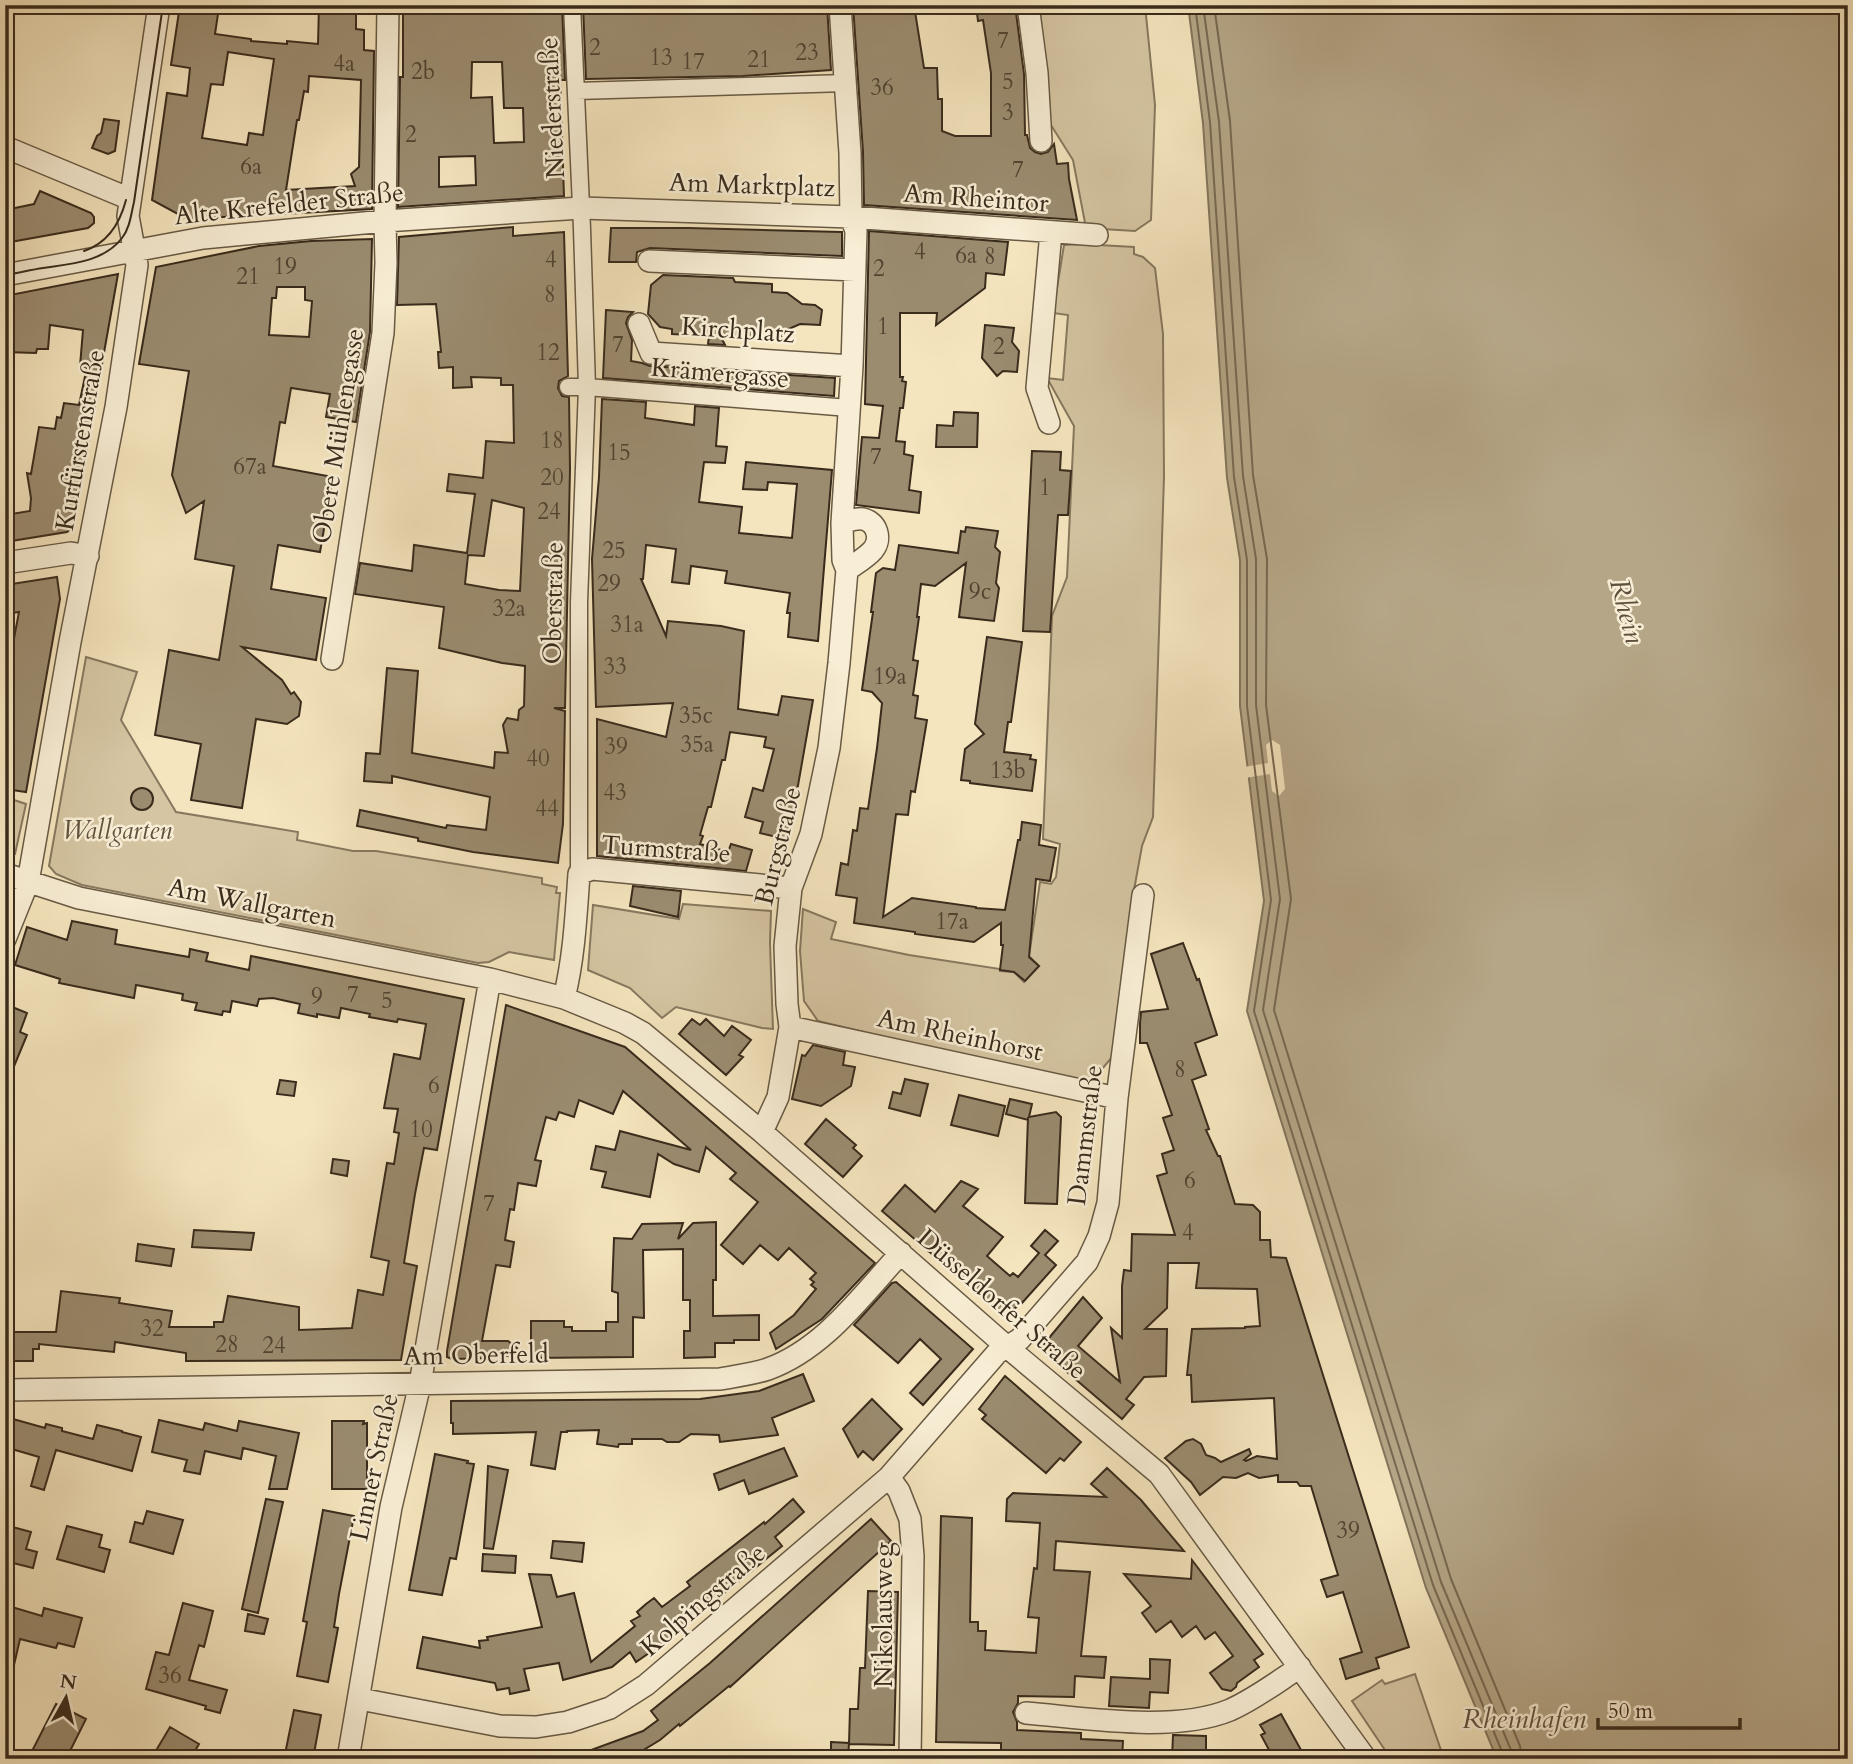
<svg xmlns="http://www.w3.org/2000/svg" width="1853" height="1764" font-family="Cardo,serif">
<rect width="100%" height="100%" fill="#f5e5be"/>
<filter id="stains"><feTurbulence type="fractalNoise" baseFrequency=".00286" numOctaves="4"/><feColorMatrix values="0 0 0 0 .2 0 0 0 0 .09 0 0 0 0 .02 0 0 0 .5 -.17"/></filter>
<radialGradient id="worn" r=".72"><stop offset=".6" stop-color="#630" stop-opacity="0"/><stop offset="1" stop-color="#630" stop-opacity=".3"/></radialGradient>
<path fill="#d5c5a2" stroke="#87785f" stroke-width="2" d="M1031,5H1145L1155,105L1151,220L1135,231L1086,228L1073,160L1044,114Z
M1080,244L1134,247V254L1143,257L1155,268L1163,334L1164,477L1153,817L1142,846L1134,890L1118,1050L1092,1081L1078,1083L818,1021L804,1001L800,951L803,909L836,922L831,939L909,955L1000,969V971L1014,972L1024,982L1039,966L1029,956L1040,882L1051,884L1056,877L1060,844L1043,839L1052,616L1067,577L1074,426L1047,378L1063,380L1068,315L1053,313L1064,245Z
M86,657L137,672L121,720L176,812L298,832L297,840L353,851H376L542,878V884L557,887L556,893H560L554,960L509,952L489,962L478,963L82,885L56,874L49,866Z
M5,797L26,804L15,854L8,858L5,857Z
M683,904L771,911L770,943L773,1029L762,1028L676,1007L662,1018L630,988L588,970L593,905L679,919Z
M1415,1674L1444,1759H1391L1352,1701L1382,1680L1385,1684Z"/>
<path fill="#b5a687" stroke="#83755c" stroke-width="2" d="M1188,5H1848V1759H1497L1426,1588L1247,1011L1264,901L1240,706V560L1227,478L1203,123Z"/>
<path fill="#f5e5be" d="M1272,740L1280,745L1285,789L1279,796L1272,791L1270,774L1245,778L1244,767L1268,763L1266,745Z"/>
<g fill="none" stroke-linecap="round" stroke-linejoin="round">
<path stroke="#776852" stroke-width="2" d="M1195,5L1210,122L1234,477L1247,560V706L1271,900L1254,1011L1433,1585L1503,1754V1759
M1203,5L1219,122L1243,476L1256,559V705L1280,899L1263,1010L1441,1582L1511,1750L1512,1759
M1214,5L1230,121L1253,475L1267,559L1266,705L1291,899L1274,1010L1451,1579L1520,1746L1522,1759"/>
</g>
<path fill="#9b8c70" stroke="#392b1c" stroke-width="2" fill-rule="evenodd" d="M180,5H212L211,13L218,14L215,34L251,39V41L287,44V41L318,44L319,5H356V29L364,30V50L374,51L372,209L187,219L152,200L167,93L187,96L190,68L171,65ZM228,52L274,59L263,135L249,133L247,145L202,138L211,84L223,85ZM309,76L361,80L359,167L351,174L355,186L286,190L297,120H299L304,91L308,92Z
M403,5H437V10L452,11L524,10V5H562L565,80H560L564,196L398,207L400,77H403ZM472,62H502L504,108H523L524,142L494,143L492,97L471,98ZM475,156L476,185L439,187V157Z
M583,5H827L831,70L743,76L586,79Z
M853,5H914L924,68H937L938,99H942V131L955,136H991V73L983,20L978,21L976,5H1015L1024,74L1025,135H1027L1030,148L1035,152L1041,154L1048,152L1054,144L1057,164L1068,163L1069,179L1077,220L864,205L863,152Z
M104,119L119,121L115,151L108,154L92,148L97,136L101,133Z
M40,191L91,213L94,217V223L88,228L5,243V210L34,204Z
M513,227V236L564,232L568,376L559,381L558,388L562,396L569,397L570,469L565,708H554L565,711L563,824L558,863L473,852L418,841V838L357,826L360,810L446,828L447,825L486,830L490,797L392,776V783L364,781L366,753L380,754L387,668L418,671L412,753L494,768L495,752L508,753L503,725L507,718L518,720L519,710L524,706L525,666L502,663L439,648L444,607L355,594L360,563L412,571L414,545L467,553L475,494L447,491L449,474L483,478L486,441L514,443L513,385H501V378L471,377L472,387L453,388V367L439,368L438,352H441L436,304L397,305L399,237ZM492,500L524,508L520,591L499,590L465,584L468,555L484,556Z
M611,228H689L842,232V256L650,248L637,252L636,262H609Z
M869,231L1008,242L1004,275L986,273L985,288L936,325L937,313H900V377H903L902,381L906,382L903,408H900L896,441L905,442L904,454L913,456L909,490L921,492L919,513L856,505L862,437L879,438L883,406L865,404Z
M372,239L370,332L356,422L326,417L330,394L291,388L285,423L280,422L273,466L333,477L320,552L278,545L271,589L326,598L316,660L242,647L282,680L291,694L294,692L301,702L299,716L287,724L256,719L242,808L191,800L201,744L155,735L169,650L219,660L234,566L195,559L204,501L186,513L172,475L189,371L139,364L156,267L259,246L311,241ZM277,287H305V300L312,301L309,337L269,335L272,298H276Z
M118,274L73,527L67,532L5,542V515L30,511L31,498L27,473L31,474L39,427L55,429L57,417L61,418L64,403L79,405L87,367L80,366L83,330L50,325L48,349H37L36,353L5,352V296Z
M663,275L733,278L735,282L772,284V292L787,293L802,304L815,305L822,310L820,325L800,324L782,332L781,338L768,337V340L721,337L725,345L708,344L709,336L672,334V329L660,327L648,314L651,285Z
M606,310L633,312L628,317L626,323L632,340L631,361L642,363L650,366L835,378L834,396L603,378Z
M985,325L1014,328L1012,342L1019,351L1017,372L1003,371L997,376L982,358Z
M602,399L646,402L645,418L694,425L695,406L719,408L716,446L727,447L725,463L704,462L699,502L742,507L739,533L792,538L797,484L768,482L767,490L743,489L746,462L832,470L818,641L788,637L790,613H787L790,593L725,583L727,571L691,566L689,584L672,582L676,549L646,545L643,579H641L666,636L668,621L721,626L744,631L738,709L778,715L782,696L813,700L793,814L785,839L760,833L763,822L745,817L753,788L763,791L774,749L764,747L766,737L730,732L725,760H722L711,807H708L700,835L703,836L700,844L728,852L731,844L752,850L746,871L597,856V719L666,737L673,703L596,707L592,559L599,477Z
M954,412L978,413L977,447H936L937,425L953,426Z
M1032,451L1061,452L1060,470L1071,471L1068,515H1058L1050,632L1023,631Z
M966,527L998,531L995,547L1000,552L996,583L999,588L994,621L959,617L966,563L935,586L921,584L917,617H919L913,660L918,661L913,695L918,696L915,718L927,720L915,792L911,791L908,815L896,814L883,917L912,898L976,907V908L1005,910L1018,840H1020L1022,822L1041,825L1039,845L1056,848L1050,881L1036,879L1029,957L1039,966L1025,981L1014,972L1000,970L1003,945H1001V923L974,942L915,934V932L854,923L857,898L836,895L841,863L848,865L853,830L857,831L860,808L868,809L877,748L882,703L872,692L862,690L873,612H871L876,573L883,568L895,570L899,545L958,553L961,531L965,532Z
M57,577L60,599L26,792L5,789V648L12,649L19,612L5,614V585Z
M987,637L1022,642L1011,722H1008L1004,752L1031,755L1030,759L1036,760L1032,791L970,783V781L961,780L965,749L984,734L975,724Z
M131 799a11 11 0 1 1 22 0a11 11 0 1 1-22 0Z
M633,886L681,891L678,917L630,906Z
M72,921L117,930L115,944L189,957L190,949L208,953L206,961L249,970L251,956L464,999L437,1150L424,1148L415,1194L404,1263L417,1266L401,1360L186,1361V1353L115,1342L114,1352L39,1344V1349H33V1361H9V1332H56L61,1291L120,1298L119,1303L172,1311L169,1327H214V1322H223L228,1296L299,1307V1330L352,1328L358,1290L383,1295L389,1261L371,1257L387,1163L394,1164L399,1133L394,1132L398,1109L384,1108L394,1054L420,1059L426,1024L398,1019L397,1022L369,1017L370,1014L341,1008L339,1018L317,1014V1017L298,1013L300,1004L273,998L259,999L257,1006L232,1001L230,1012L223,1011L222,1015L195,1010L197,1003L182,1000L183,994L136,985L134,998L59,983L60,979L15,965L27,927L67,940Z
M1183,943L1197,980L1199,979L1217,1035L1195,1043L1206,1075L1192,1080L1209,1129L1206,1130L1218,1156H1220L1235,1204L1253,1205L1260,1212V1240H1270L1271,1257L1286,1258L1409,1647L1376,1658L1379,1668L1346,1679L1340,1659L1362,1652L1343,1592L1327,1597L1321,1580L1338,1575L1311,1486H1300L1297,1482H1278V1475L1259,1478L1248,1473L1236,1478L1223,1477L1200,1495L1191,1482L1165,1458L1186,1441L1193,1439L1201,1444L1206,1455L1215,1458L1221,1462L1249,1449L1251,1454L1244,1460L1246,1461L1257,1456L1277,1459L1274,1398L1192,1402L1191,1375H1187L1192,1329L1245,1328V1327L1260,1326L1257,1289L1196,1288L1199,1263H1168L1167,1308L1145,1329H1167L1166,1376L1144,1377L1126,1399L1134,1405L1122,1419L1060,1366L1064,1362L1044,1344L1083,1297L1102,1318L1078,1346L1120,1382L1111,1328L1122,1338V1286L1124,1270L1131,1271L1132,1234L1175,1235L1157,1176L1167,1173L1162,1154L1174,1150L1163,1118L1172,1115L1147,1043H1140V1024L1141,1012L1168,1009L1151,954Z
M5,1004L27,1013L20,1032L27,1035L5,1088Z
M506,1005L625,1047L875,1263L822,1319L776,1349L770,1333L794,1315L816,1289L811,1285L814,1282L810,1279L816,1273L789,1248L778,1260L760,1245L743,1264L721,1245L758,1202L730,1179L736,1173L706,1147L699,1172L674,1164L658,1154L650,1197L602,1187L606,1172L591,1169L596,1146L615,1150L620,1131L691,1150L623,1091L613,1114L579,1100L574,1117L559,1112L556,1120L546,1117L535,1160L541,1161L536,1186L518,1183L514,1210L510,1209L505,1240L514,1242L510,1267L496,1265L482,1341H508L517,1348L508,1356L496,1355V1358L452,1359L447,1357V1351Z
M692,1019L700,1025L706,1019L724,1036L732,1026L751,1040L739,1055L743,1057L726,1075L679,1034Z
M813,1045L845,1052L843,1065L855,1067L851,1086L821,1106L792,1099L802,1055L805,1056Z
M905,1079L928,1084L920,1116L889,1108L893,1092L901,1094Z
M280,1080L296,1082L294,1096L277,1094Z
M959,1095L1005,1106L998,1136L951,1125Z
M1010,1099L1032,1104L1029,1117L1056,1112L1061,1117L1057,1204L1025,1203L1028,1117V1120L1006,1114Z
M826,1119L856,1145L853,1148L862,1156L843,1177L805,1144Z
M333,1159L349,1161L347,1176L331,1173Z
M961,1181L978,1189L963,1206L1003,1237L987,1256L1010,1276L1013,1273L1018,1277L1039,1253L1031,1246L1045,1230L1058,1241L1045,1255L1056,1265L1022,1303L1021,1302L1006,1318L882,1211L905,1185L935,1212Z
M716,1222V1280H713V1316L759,1315V1340H734V1343H715V1357L684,1358V1331H690V1300H683V1249L643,1250L644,1318L633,1317V1357L531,1358V1321H564V1327H572V1331H606V1322H618V1293L612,1291L614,1238L632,1239L642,1224L683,1223L678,1239L693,1223Z
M194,1230L254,1233L251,1250L192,1247Z
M138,1244L174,1249L171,1266L136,1261Z
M896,1282L973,1349L923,1405L910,1393L941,1359L920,1339L898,1363L854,1325L892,1283Z
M803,1374L814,1401L772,1418L778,1435L720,1442L719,1435L691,1434L679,1442H667L662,1439H632V1444H619L618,1447L597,1444L599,1430L567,1431V1432H561L555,1469L531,1465L536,1432L453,1434V1423H451V1401L700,1399L759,1391Z
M1005,1376L1081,1442L1064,1461L1060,1458L1046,1473L982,1419L986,1415L979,1409Z
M872,1399L902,1429L873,1460L863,1451L858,1457L843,1429Z
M13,1419L45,1428L46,1424L62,1428V1431L93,1439L97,1425L122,1431V1432L141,1437L132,1471L56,1450L44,1490L31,1486L39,1457L5,1447Z
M159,1420L203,1430L205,1423L237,1431L239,1421L299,1433L287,1489H269L276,1456L243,1448L241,1459L205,1451L200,1474L184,1471L187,1460L152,1452Z
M332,1421H364L363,1424L367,1423V1489H332Z
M784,1448L797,1476L749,1494L744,1480L719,1490L714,1474Z
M435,1454L468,1461L467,1463L474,1464L456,1559L450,1558L442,1595L409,1590Z
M488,1466L508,1470L493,1549L484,1548Z
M1107,1468L1141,1500L1184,1551L1056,1541L1054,1570L1090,1572L1081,1656L1106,1657L1104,1678L1075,1676L1074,1697L1018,1696V1703L1013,1712L1017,1722V1730L1081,1733V1739L1123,1741L1122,1759H1016V1757H1001V1743L936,1742L941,1516L972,1518L970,1622H978V1631H986L985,1650L1036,1653L1039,1618L1028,1617L1034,1568L1037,1569L1040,1523L1006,1521L1007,1499L1013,1493L1106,1497L1091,1484Z
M266,1499L283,1502L258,1613L242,1609Z
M793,1499L804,1512L775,1537L782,1546L662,1644L636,1662L630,1652L612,1667L563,1680L559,1663L524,1669L529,1690L510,1694L509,1688L497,1690L495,1683L417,1668L423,1637L480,1648L479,1641L488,1640L487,1637L542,1627L529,1574L551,1575L557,1597L574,1593L591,1662L635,1626L631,1621L640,1616L637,1612L646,1604L654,1598L662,1607L690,1586L687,1582L764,1522L765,1524Z
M323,1510L354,1516L339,1594L334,1627L338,1628L328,1682L297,1676L307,1622L303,1621Z
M147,1511L183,1520L173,1554L130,1542L135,1522L143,1524Z
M871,1519L891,1541L730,1687L729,1686L680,1726L679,1724L660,1740L637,1754L639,1759H573L572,1757L643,1731L658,1720L651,1711L710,1663Z
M5,1525L31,1532L26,1549L37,1552L33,1568L5,1561Z
M67,1526L102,1535L99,1547L110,1550L104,1572L57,1559Z
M553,1541L584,1543L582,1562L551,1558Z
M483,1554L516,1556L515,1573L482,1571Z
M1192,1560L1263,1654L1254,1660L1259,1667L1237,1683L1236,1687L1231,1691L1222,1689L1210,1673L1233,1656L1215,1632L1205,1639L1196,1626L1182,1637L1171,1621L1156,1632L1142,1613L1151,1606L1124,1574L1191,1579Z
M868,1591L898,1592L894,1745L849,1744L850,1709H858L860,1668H865Z
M183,1603L213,1611L204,1647L199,1645L189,1680L227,1690L220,1713L205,1709L206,1706L146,1689L156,1652L169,1655Z
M5,1605L42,1616L44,1608L82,1618L74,1647L58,1643L56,1648L20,1639L11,1678L5,1677Z
M248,1614L268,1619L264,1634L245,1631Z
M1150,1659L1170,1660L1168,1693L1150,1692L1149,1708L1109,1706L1111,1677L1150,1679Z
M56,1704L86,1719L66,1759H28Z
M294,1710L321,1715L313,1759H284Z
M1281,1714L1306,1759H1274L1261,1735L1265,1733L1260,1725Z
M170,1727L199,1744L190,1759H151Z
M1173,1735L1206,1736V1750H1190V1759H1172Z
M831,1742L849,1743L848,1759H831Z"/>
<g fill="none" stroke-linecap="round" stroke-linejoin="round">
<g stroke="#685a44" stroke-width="19">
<path id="pedestrian" d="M572,5L582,229L587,387L579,602V874
M576,91L846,83
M568,387H587L849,408"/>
</g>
<g stroke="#685a44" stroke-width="24">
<path id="minor" d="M1028,5L1037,73L1041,141
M5,147L130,199
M649,261L855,270
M5,275L203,238L385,221L581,208L851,217L1097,235
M639,324L651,353L852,366
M1049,423L1037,388L1051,232
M842,523C849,521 856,518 863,519C877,522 882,539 873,550C866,558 855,564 847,570
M5,563L71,553L88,556
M332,659L383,333L386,263L385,221L388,5
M5,874L79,898L490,979L564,998L625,1023L643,1033L762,1132L1007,1347L1159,1474L1366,1759
M5,939L28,882L70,642L116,407L137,265L128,216L159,5
M564,998C574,958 576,916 579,874L592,869L791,888
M790,1027L1117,1098
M762,1132L778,1097L790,1027L787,1004L785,946L791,888L811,834L829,748L839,663L847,570L843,560L842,523L852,366L856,231L851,217L850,153L840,5
M5,1390L720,1379C736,1376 753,1374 768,1369C824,1349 862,1295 901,1253
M889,1477L899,1491L910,1519L913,1556L910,1759
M360,1699L500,1726L536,1727L568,1722L610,1708L646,1685L889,1477L997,1353L1020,1339L1087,1262L1099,1236L1108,1203L1117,1098L1143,895
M1026,1713C1086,1718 1174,1733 1230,1710C1255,1699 1277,1682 1300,1667
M348,1759L391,1507L420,1384L490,979"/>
</g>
<use href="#pedestrian" stroke="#f8eed5" stroke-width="16"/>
<use href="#minor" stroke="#f8eed5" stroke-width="21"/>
<path stroke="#392b1c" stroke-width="2" d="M84,251C108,243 120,223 126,200
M5,275C18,273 30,270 43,268C70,264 104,262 122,238C130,228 131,214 134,202L163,5"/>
</g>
<g text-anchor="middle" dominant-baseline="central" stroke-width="5" stroke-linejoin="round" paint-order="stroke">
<g font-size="23" fill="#524331">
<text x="1003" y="40">7</text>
<text x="595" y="47">2</text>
<text x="807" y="52">23</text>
<text x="661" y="57">13</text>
<text x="759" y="59">21</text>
<text x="693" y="61">17</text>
<text x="344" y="63">4a</text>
<text x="423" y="71">2b</text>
<text x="1008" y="81">5</text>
<text x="882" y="87">36</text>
<text x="1008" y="112">3</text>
<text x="411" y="134">2</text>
<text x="251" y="166">6a</text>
<text x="1018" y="169">7</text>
<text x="920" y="251">4</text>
<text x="966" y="255">6a</text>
<text x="990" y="256">8</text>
<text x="551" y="259">4</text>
<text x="285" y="266">19</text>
<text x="879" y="268">2</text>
<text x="248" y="276">21</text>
<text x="550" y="294">8</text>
<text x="883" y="326">1</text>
<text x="618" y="344">7</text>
<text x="999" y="346">2</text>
<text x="548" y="352">12</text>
<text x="552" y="440">18</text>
<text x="619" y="452">15</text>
<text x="876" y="456">7</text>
<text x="250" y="466">67a</text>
<text x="552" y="477">20</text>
<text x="1045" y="487">1</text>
<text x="549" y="511">24</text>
<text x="614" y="550">25</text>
<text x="609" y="583">29</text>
<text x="980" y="591">9c</text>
<text x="509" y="608">32a</text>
<text x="627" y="624">31a</text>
<text x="615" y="666">33</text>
<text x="890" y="676">19a</text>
<text x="696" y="715">35c</text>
<text x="697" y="744">35a</text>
<text x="616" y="746">39</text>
<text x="538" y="758">40</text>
<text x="1008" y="770">13b</text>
<text x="615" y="792">43</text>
<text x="547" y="808">44</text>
<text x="952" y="921">17a</text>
<text x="353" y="994">7</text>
<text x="317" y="996">9</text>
<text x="387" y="1000">5</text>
<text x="1180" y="1069">8</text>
<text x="434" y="1085">6</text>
<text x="421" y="1129">10</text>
<text x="1190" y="1180">6</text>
<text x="489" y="1203">7</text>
<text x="1188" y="1232">4</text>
<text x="152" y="1328">32</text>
<text x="227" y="1344">28</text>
<text x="274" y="1345">24</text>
<text x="1348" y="1530">39</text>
<text x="170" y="1675">36</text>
</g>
<g font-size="26" fill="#392b1c" stroke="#f8eed5">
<text transform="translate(552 108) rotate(-93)">Niederstraße</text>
<text transform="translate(752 185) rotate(2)">Am Marktplatz</text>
<text transform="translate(976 198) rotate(4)">Am Rheintor</text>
<text transform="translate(289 204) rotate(-6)">Alte Krefelder Straße</text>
<text transform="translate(738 330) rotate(4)">Kirchplatz</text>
<text transform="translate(720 373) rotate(5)">Krämergasse</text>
<text transform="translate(338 436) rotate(-81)">Obere Mühlengasse</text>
<text transform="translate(80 440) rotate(-80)">Kurfürstenstraße</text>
<text transform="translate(553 603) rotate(-89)">Oberstraße</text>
<text transform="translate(778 846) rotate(-76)">Burgstraße</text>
<text transform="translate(666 849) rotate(4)">Turmstraße</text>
<text transform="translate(252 903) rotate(11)">Am Wallgarten</text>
<text transform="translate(960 1035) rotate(12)">Am Rheinhorst</text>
<text transform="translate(1085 1135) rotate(-83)">Dammstraße</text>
<text transform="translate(1002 1304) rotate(41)">Düsseldorfer Straße</text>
<text transform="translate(476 1355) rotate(-1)">Am Oberfeld</text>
<text transform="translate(374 1467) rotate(-78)">Linner Straße</text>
<text transform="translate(703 1600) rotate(-41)">Kolpingstraße</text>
<text transform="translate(883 1615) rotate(-90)">Nikolausweg</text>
</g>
<g font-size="26" font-style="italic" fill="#60523e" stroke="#f8eed5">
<text x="117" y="830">Wallgarten</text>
</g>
<g font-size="28" font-style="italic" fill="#5e503c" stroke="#f8eed5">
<text transform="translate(1627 611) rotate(75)">Rhein</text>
<text x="1524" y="1719">Rheinhafen</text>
</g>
</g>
<rect width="1853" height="1764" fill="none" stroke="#f5e5be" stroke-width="28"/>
<rect x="7" y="7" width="1839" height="1750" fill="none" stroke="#392b1c" stroke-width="3.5"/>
<rect x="14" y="14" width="1825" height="1736" fill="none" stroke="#392b1c" stroke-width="2"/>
<g transform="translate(66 1698) rotate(8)" stroke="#f8eed5" stroke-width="5" paint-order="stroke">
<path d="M0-5L12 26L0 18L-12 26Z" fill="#392b1c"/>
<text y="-10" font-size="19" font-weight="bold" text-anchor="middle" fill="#392b1c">N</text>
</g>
<path d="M1598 1718v10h142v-10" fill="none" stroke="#392b1c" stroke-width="3.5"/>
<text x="1608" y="1718" font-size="21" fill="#392b1c" stroke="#f8eed5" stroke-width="5" paint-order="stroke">50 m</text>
<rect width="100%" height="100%" filter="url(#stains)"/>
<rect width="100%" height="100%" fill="url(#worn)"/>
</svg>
